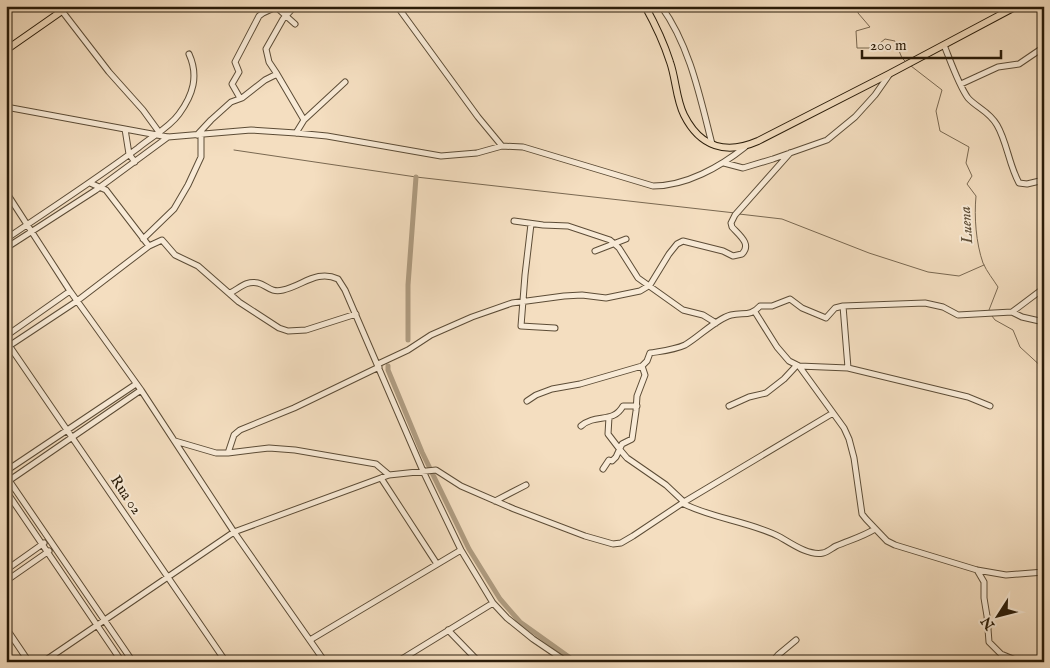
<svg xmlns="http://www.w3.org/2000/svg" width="1050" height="668" font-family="'IM FELL English',serif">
<rect width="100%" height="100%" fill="#f4dec0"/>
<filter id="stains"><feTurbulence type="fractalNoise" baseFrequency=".004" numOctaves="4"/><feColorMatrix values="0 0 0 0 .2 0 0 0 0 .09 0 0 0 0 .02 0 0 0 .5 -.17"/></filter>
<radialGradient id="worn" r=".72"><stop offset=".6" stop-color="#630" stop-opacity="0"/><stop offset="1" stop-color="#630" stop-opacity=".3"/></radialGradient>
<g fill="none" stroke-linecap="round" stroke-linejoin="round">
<path stroke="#796851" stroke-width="1" d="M857,6L858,13L870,27L856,31L857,48H874L885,39L895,41L902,58L906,62
M911,66L942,90L936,111L940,131L969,147L966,163L972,176L967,184L976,196C974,217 976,243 983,263C987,272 993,279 998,287L989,310L990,312
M234,150L416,177L735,213
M739,214L782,219L869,253L928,272L959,276L984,265
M992,316L995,320L1013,330L1020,347L1044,369"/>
<path stroke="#af9c81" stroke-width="5" d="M408,340V285L416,177
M388,366V370L422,452L469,549L500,599L520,622L576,662"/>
<g stroke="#5c4c36" stroke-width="7">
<path id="minor" d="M275,6L295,24
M397,6L478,117L502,146
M661,6C690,46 700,97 712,144
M62,11L109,72L143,110L159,132
M944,45C950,60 959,86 968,98C977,108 989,111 997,125C1007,142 1009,165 1019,183L1027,184L1044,180
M277,74L304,120
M961,84L998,67L1019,64L1044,47
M240,98L232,84L239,72L235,62L259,16L263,13L276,7
M6,107L168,137L251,130L296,133L327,136L441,156L477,153L502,146L523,147L653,186C686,186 720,167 745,147
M125,129L129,154L135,162
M296,133L304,120L345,82
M197,135L211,120L231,102L242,98L265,80L277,74L269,62L266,49L283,19L295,6
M724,163L743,168L773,159L827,140L855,117L875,95L889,75
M90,183L106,190L149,246
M6,192L70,291L141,390L234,532L325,662
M514,221L543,225L568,226L610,240L619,248L638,278L683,310L703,315L716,323
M531,224L525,275L521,326L555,328
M6,239C50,209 95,180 138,148C151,137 169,128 179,114C193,95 199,76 189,54
M143,239L174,209L188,185L201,157V134
M6,248L96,190L168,137
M595,251L626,239
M230,293C239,289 246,280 258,283C267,285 270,293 283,290C302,286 317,269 338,279L345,290L423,471L461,550L493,603L507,618L533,639L567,662
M843,306L848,368
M755,312L777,347L789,361L799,366L844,428L849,439L854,458L862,514L866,519L887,541L895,545L977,570L1006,575L1044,572
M1012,312L1044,288
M6,336L70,291
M6,341L226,662
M6,348L77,301L149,246L162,240L175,255L198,266L239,302L279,328L288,331L306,330L356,314
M378,364L408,350L431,335L472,317L512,303L564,296L582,295L606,298L640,291L650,285L669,254L677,244L683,241L723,251L733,256L742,254C752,244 739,235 732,227L731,223L735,215L790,153
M799,366L848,368L968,397L990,406
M527,401L536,395L552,389L580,384L642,366L647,361L650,353C662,351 674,350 685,345C699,337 716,319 731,315C744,312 750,317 760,306H772L790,299L802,308L826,318L835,308L843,306L925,303L943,307L958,315L1012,312L1022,317L1044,322
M729,406L749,397L766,393L784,379L797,365
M609,417L608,434L621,451L627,458L666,485L684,502
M581,426C596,413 613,424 623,406H637
M175,441L216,453H228L234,435L240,430L294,408L379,367
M228,453L269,448L295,450L376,464L389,475
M603,469L609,460L612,461L616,457L622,444L632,439L636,411L637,396L645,375L642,366
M6,471L136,384
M6,476L133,662
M381,478L437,564
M7,482L141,390
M6,491L122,662
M495,501L526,485
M682,503C713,519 749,521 780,537C792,544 809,556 823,553C828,552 832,548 836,546C850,540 862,537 875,529
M6,570L44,543
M977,570L984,582V598L987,616L989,642L1001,654L1020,662
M6,581L49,551
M6,628L29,662
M448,630L479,662
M310,640L461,550
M43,662L234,532L389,475L436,470L461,486L514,509L585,536L613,544L621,543L633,536L684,502L833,413
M397,662L493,603
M772,662L778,655L796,640"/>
</g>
<g stroke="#291b08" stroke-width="8">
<path id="major" d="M645,6C655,24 664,43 670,62C676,79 676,99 684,115C700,147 726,155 758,141L889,74L1017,6
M6,50L69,6"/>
</g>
<use href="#minor" stroke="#f8ead6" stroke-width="5"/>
<use href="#major" stroke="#f4dec0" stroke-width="6"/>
</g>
<g text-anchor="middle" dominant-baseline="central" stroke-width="4" stroke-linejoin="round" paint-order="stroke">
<g font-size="15" fill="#291b08" stroke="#f8ead6">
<text transform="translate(126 495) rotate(56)">Rua 02</text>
</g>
<g font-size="16" font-style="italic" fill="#5f4f38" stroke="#f8ead6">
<text transform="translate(967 225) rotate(-94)">Luena</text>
</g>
</g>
<rect width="1050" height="668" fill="none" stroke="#f4dec0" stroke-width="25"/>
<rect x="8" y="8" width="1035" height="653" fill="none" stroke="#291b08" stroke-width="2.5"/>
<rect x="12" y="12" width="1025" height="643" fill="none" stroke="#291b08"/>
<g transform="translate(998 616) rotate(234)" stroke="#f8ead6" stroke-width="4" paint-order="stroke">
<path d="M0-4L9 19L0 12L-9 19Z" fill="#291b08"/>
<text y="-8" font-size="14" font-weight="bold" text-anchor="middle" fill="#291b08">N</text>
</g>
<path d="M862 50v8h139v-8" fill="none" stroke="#291b08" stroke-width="2.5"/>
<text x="870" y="50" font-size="15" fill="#291b08" stroke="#f8ead6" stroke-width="4" paint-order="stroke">200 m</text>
<rect width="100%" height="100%" filter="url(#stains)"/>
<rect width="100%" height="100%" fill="url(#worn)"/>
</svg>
